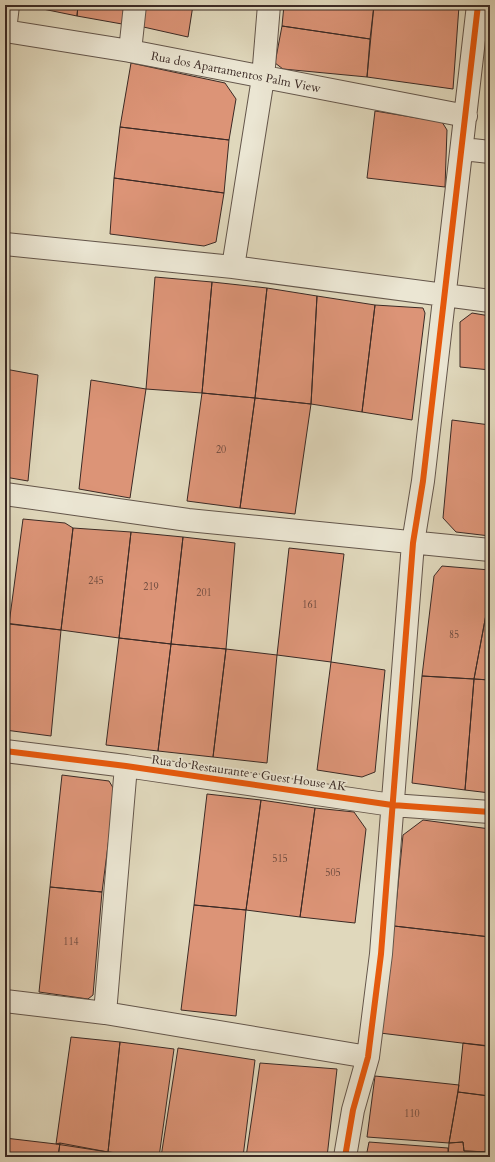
<svg xmlns="http://www.w3.org/2000/svg" width="495" height="1162" font-family="Cardo,serif">
<rect width="100%" height="100%" fill="#e0d8bc"/>
<filter id="stains"><feTurbulence type="fractalNoise" baseFrequency=".005" numOctaves="4"/><feColorMatrix values="0 0 0 0 .2 0 0 0 0 .09 0 0 0 0 .02 0 0 0 .5 -.17"/></filter>
<radialGradient id="worn" r=".72"><stop offset=".6" stop-color="#630" stop-opacity="0"/><stop offset="1" stop-color="#630" stop-opacity=".3"/></radialGradient>
<path fill="#dc9477" stroke="#3b2a25" d="M32,5H78L77,16L38,8Z
M78,5H124L122,24L77,16Z
M141,5H193L188,37L139,26Z
M284,5H374L370,39L282,26Z
M374,5L459,6L453,89L367,77Z
M282,26L370,39L367,77L283,69L275,63Z
M490,60V80H487Z
M131,63L225,83L236,99L229,140L120,127Z
M375,111L442,122L447,130L445,187L367,178Z
M120,127L229,140L224,193L114,178Z
M114,178L224,193L216,242L204,246L110,234Z
M155,277L212,282L202,393L146,389Z
M212,282L267,288L255,398L202,393Z
M267,288L317,296L311,404L255,398Z
M317,296L375,305L362,412L311,404Z
M375,305L423,308L425,313L412,420L362,412Z
M472,313L490,316V370L460,367V322Z
M5,369L38,375L28,481L5,477Z
M91,380L146,389L130,498L79,489Z
M202,393L255,398L240,508L187,501Z
M255,398L311,404L295,514L240,508Z
M452,420L490,425V536L456,532L443,518Z
M23,519L65,523L73,528L61,630L9,624Z
M73,528L131,532L119,638L61,630Z
M131,532L183,537L171,644L119,638Z
M183,537L235,543L226,649L171,644Z
M289,548L344,554L331,662L277,655Z
M442,566L490,570V593L474,679L422,676L434,576Z
M490,593V680L474,679Z
M5,623L61,630L51,736L5,730Z
M119,638L171,644L158,751L106,745Z
M171,644L226,649L213,757L158,751Z
M226,649L277,655L267,763L213,757Z
M331,662L385,670L375,772L362,777L317,770Z
M422,676L474,679L465,790L412,783Z
M474,679L490,680V793L465,790Z
M5,770H7L5,793Z
M62,775L109,781L115,791L102,892L50,887Z
M207,794L261,800L246,910L194,905Z
M261,800L315,808L300,917L246,910Z
M315,808L354,812L366,829L355,923L300,917Z
M423,820L490,829V937L394,926L403,835Z
M50,887L102,892L93,995L88,999L39,992Z
M194,905L246,910L236,1016L181,1010Z
M394,926L490,937V1024L486,1046L380,1033Z
M490,1024V1046H486Z
M71,1037L120,1042L108,1152L56,1144Z
M120,1042L174,1049L159,1157L108,1152Z
M463,1043L490,1046V1096L458,1092Z
M178,1048L255,1060L243,1157H161Z
M260,1063L337,1069L327,1157H246Z
M375,1076L459,1085L449,1143L367,1137Z
M458,1092L488,1096L486,1116L490,1117V1152L464,1151L463,1142L449,1143Z
M5,1138L56,1144L60,1143L58,1157H5Z
M369,1142L448,1148V1157H366Z
M463,1142L464,1151L490,1152V1157H448L449,1143Z
M60,1143L108,1152L107,1157H58Z
M108,1152L147,1157H107Z"/>
<g fill="none" stroke-linecap="round" stroke-linejoin="round">
<g stroke="#64564b" stroke-width="24">
<path id="minor" d="M5,31L130,51L466,116
M5,31L8,5
M130,51L135,5
M463,149L490,152
M5,244L233,267L490,301
M233,267L263,78L269,5
M5,494L188,520L490,550
M5,751L126,766L392,805L490,812
M5,1001L105,1013L368,1057
M105,1013L126,766
M345,1157L353,1110L368,1057L381,954L413,543L423,481L478,5"/>
</g>
<use href="#minor" stroke="#ebe6d3" stroke-width="22"/>
<g stroke="#ebe6d3" stroke-width="8">
<path id="cycleway" d="M5,751L126,766L392,805L490,812
M345,1157L353,1110L368,1057L381,954L413,543L423,481L478,5"/>
</g>
<use href="#cycleway" stroke="#e8590c" stroke-width="6"/>
</g>
<g text-anchor="middle" dominant-baseline="central" stroke-width="3.5" stroke-linejoin="round" paint-order="stroke">
<g font-size="10" fill="#63443a">
<text x="221" y="450">20</text>
<text x="96" y="581">245</text>
<text x="151" y="587">219</text>
<text x="204" y="593">201</text>
<text x="310" y="605">161</text>
<text x="454" y="635">85</text>
<text x="280" y="859">515</text>
<text x="333" y="873">505</text>
<text x="71" y="942">114</text>
<text x="412" y="1114">110</text>
</g>
<g font-size="12" fill="#3b2a25" stroke="#ebe6d3">
<text transform="translate(236 72) rotate(11)">Rua dos Apartamentos Palm View</text>
<text transform="translate(249 773) rotate(8)">Rua do Restaurante e Guest House AK</text>
</g>
</g>
<rect width="495" height="1162" fill="none" stroke="#e0d8bc" stroke-width="20"/>
<rect x="6" y="6" width="483" height="1150" fill="none" stroke="#3b2a25" stroke-width="2"/>
<rect x="10" y="10" width="475" height="1142" fill="none" stroke="#3b2a25"/>
<rect width="100%" height="100%" filter="url(#stains)"/>
<rect width="100%" height="100%" fill="url(#worn)"/>
</svg>
